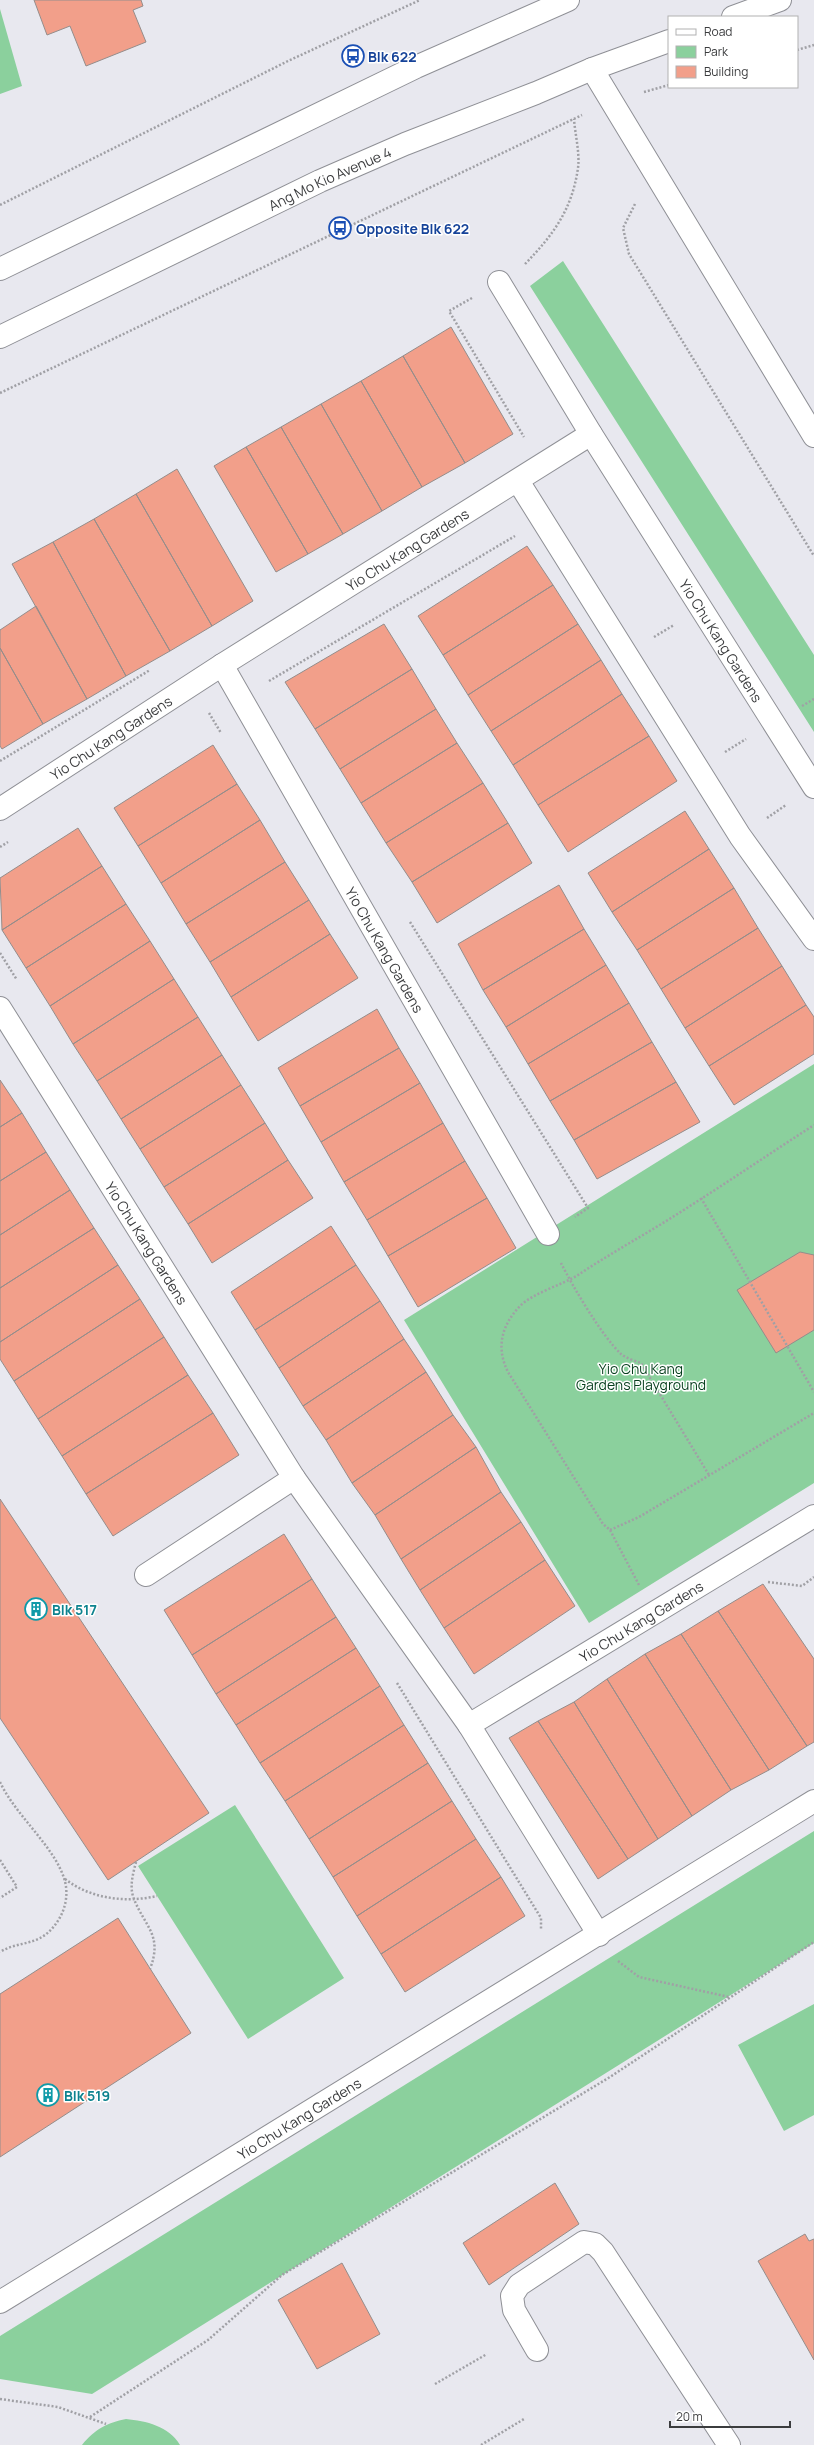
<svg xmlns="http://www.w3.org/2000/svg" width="814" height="2445" font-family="Manrope,sans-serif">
<rect width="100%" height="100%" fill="#e8e8ef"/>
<path fill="#8bd09d" d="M0,9L22,86L0,94Z
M563,261L814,655V732L530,286Z
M814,1064V1483L589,1623L404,1320Z
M235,1805L344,1978L248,2039L138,1866Z
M814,1831V1943L92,2394L0,2379V2336Z
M814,2004V2115L784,2131L738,2045Z
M126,2419C146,2421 169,2426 180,2445H82C95,2429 107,2423 126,2419Z"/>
<path fill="#f29f8a" stroke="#948d8b" d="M34,0H141L143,6L133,10L146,42L86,66L70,26L47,35Z
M451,327L513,434L465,463L403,356Z
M403,356L465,463L422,487L361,381Z
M361,381L422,487L382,511L321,404Z
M321,404L382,511L343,534L281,427Z
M281,427L343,534L308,554L246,447Z
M246,447L308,554L276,572L214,466Z
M177,469L253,601L212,626L136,494Z
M136,494L212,626L170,651L94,519Z
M94,519L170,651L126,676L53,542Z
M53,542L126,676L87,699L12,564Z
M527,546L553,585L443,655L418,616Z
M553,585L578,624L468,695L443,655Z
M36,606L87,699L43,724L0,648V630Z
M384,624L412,669L315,729L285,682Z
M578,624L601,660L491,731L468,695Z
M0,648L43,724L2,749L0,746Z
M601,660L622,694L513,765L491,731Z
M412,669L436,709L340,769L315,729Z
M622,694L649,736L538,805L513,765Z
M436,709L457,743L361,803L340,769Z
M649,736L677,781L568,852L538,805Z
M457,743L483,783L386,843L361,803Z
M213,745L237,784L138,846L114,808Z
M483,783L508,823L412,882L386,843Z
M237,784L260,820L161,883L138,846Z
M685,811L709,849L612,912L588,873Z
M260,820L285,862L186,924L161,883Z
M508,823L532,863L437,923L412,882Z
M78,828L102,866L2,930L0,878Z
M709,849L734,888L637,950L612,912Z
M285,862L309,900L210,962L186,924Z
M102,866L126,904L26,968L2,930Z
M559,885L584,929L483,990L458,944Z
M734,888L758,928L661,989L637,950Z
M309,900L330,934L231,997L210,962Z
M126,904L150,941L50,1006L26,968Z
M758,928L782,966L685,1028L661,989Z
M584,929L606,965L506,1027L483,990Z
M330,934L358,978L258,1041L231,997Z
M150,941L174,979L73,1044L50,1006Z
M606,965L629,1003L528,1064L506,1027Z
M782,966L806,1005L709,1066L685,1028Z
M174,979L198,1017L97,1081L73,1044Z
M629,1003L652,1042L550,1101L528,1064Z
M806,1005L814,1017V1054L734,1105L709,1066Z
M377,1009L399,1048L300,1106L278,1068Z
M198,1017L222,1055L121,1119L97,1081Z
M652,1042L676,1082L574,1140L550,1101Z
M399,1048L420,1083L321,1142L300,1106Z
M222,1055L241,1085L140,1149L121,1119Z
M0,1080L22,1113L0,1127Z
M676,1082L700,1122L597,1179L574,1140Z
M420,1083L443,1123L344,1182L321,1142Z
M241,1085L265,1123L164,1187L140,1149Z
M22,1113L46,1152L0,1181V1127Z
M265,1123L288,1160L188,1224L164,1187Z
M443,1123L465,1161L367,1220L344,1182Z
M46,1152L70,1190L0,1235V1181Z
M288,1160L313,1198L212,1263L188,1224Z
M465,1161L487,1198L388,1256L367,1220Z
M70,1190L94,1228L0,1288V1235Z
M487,1198L516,1248L418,1307L388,1256Z
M331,1226L356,1265L255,1330L231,1292Z
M94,1228L118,1265L0,1342V1288Z
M800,1252L814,1255V1330L776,1353L737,1290Z
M118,1265L140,1299L14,1381L0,1359V1342Z
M356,1265L380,1301L279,1368L255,1330Z
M140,1299L164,1337L38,1419L14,1381Z
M380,1301L404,1339L303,1406L279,1368Z
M164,1337L188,1375L62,1456L38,1419Z
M404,1339L426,1372L326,1440L303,1406Z
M426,1372L453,1415L352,1483L326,1440Z
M188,1375L213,1413L86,1494L62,1456Z
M213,1413L239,1455L113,1536L86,1494Z
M453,1415L476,1447L375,1515L352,1483Z
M476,1447L501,1492L401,1559L375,1515Z
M501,1492L521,1522L420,1590L401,1559Z
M0,1499L209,1813L108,1880L0,1718Z
M521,1522L545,1560L444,1628L420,1590Z
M284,1534L312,1579L192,1655L164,1610Z
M545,1560L575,1606L474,1674L444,1628Z
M312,1579L336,1617L216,1694L192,1655Z
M763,1584L814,1659V1742L807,1746L718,1611Z
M718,1611L807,1746L769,1770L681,1634Z
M336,1617L356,1648L236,1725L216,1694Z
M681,1634L769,1770L731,1790L645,1654Z
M356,1648L380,1686L260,1763L236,1725Z
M645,1654L731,1790L692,1816L607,1679Z
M607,1679L692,1816L658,1839L574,1702Z
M380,1686L404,1725L285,1801L260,1763Z
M574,1702L658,1839L628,1859L538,1721Z
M538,1721L628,1859L598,1879L509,1738Z
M404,1725L428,1763L309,1839L285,1801Z
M428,1763L452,1801L333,1877L309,1839Z
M452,1801L476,1839L357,1916L333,1877Z
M476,1839L501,1877L381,1954L357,1916Z
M501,1877L525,1916L405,1992L381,1954Z
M118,1918L191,2033L0,2157V1994Z
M555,2183L579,2224L489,2285L463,2243Z
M805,2234L809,2241L814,2239V2360L758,2261Z
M342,2263L380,2334L317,2369L278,2300Z"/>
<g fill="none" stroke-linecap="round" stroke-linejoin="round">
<g stroke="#8f9096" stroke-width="24">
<g id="minor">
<path d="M592,69L814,436"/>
<path id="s1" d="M499,282L591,434L814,787"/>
<path d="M518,481L740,836L814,939"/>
<path id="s2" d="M222,665L548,1234"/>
<path id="s3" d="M0,809L222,665L591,434"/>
<path id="s4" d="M0,1008L294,1478L469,1725L599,1935"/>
<path d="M146,1575L294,1478"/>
<path id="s5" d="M469,1725L814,1516"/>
<path id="s6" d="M0,2302L814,1801"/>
<path d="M537,2350L514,2310L512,2296L519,2285L584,2242L595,2244L603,2252L729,2445"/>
</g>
</g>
<g stroke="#8f9096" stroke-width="24">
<g id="major">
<path d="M733,17L780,0"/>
<path d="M0,269L416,67L568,0"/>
<path id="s7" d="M0,337L320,181L405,144L536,93L592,69L669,41"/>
</g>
</g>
<path stroke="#a0a0a5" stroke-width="2.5" stroke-dasharray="2 2" stroke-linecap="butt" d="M797,50L814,45
M644,92L669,85
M635,204L623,228L629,254L814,556
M0,205L288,61L420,0
M525,264C553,235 572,210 578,168C580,153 575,134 574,119
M472,298L449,311L524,437
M0,393L582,115
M654,637L674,625
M269,681L515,536
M802,706L814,699
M209,713L221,733
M725,752L746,739
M0,761L150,670
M767,818L786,805
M0,847L8,842
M410,922L588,1208L575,1217
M0,953L17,980
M701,1198L814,1392
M561,1263C573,1287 602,1336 621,1354C626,1358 635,1361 641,1363L709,1475
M610,1530L639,1517L814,1413
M768,1582L802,1586L814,1577
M639,1585L610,1530L603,1524L508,1372C496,1348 501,1326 520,1306C533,1293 562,1285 578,1275C611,1253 646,1234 679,1213C725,1184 769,1154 814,1125
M397,1683L541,1918V1930
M0,1782C16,1816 53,1845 64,1878C71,1899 62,1922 45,1935C31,1945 14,1943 0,1952
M0,1860L17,1887L0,1898
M136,1862C133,1874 129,1887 134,1899C145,1927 163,1935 150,1969
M65,1879C91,1899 126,1903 157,1896
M618,1961L639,1977L729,1997
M435,2384L487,2354
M0,2399L58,2407L106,2424
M90,2417L208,2340L282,2275L610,2077L814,1942
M481,2445L524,2419"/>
<use href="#minor" stroke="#fff" stroke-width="22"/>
<use href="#major" stroke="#fff" stroke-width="22"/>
</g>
<defs>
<g id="bus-ring" transform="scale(1.15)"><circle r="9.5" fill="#fff" stroke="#1a4fb4" stroke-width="1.5"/><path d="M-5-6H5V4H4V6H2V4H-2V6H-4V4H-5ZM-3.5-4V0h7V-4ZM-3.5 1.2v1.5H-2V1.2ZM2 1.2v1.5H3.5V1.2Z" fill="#1a4fb4"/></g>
<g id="building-ring" transform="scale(1.15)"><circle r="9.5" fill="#fff" stroke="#0f9aa8" stroke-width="1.5"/><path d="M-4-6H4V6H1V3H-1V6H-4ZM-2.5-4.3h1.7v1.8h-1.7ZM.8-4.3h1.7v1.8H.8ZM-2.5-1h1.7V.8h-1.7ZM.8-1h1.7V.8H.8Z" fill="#0f9aa8"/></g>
</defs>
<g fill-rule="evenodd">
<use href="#bus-ring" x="353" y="56"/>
<use href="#bus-ring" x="340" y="228"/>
<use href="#building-ring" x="36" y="1609"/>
<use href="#building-ring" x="48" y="2095"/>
</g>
<g text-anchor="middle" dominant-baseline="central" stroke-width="3" stroke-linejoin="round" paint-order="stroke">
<g font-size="14" font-weight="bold" fill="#164399" stroke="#fff" text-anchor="start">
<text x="368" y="56">Blk 622</text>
<text x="356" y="228">Opposite Blk 622</text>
</g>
<g font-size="14" fill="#3b3c3e" stroke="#fff">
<text stroke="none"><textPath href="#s7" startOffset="366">Ang Mo Kio Avenue 4</textPath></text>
<text stroke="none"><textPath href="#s3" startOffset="483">Yio Chu Kang Gardens</textPath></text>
<text stroke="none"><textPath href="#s1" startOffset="422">Yio Chu Kang Gardens</textPath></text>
<text stroke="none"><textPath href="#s3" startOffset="132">Yio Chu Kang Gardens</textPath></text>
<text stroke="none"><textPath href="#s2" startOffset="328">Yio Chu Kang Gardens</textPath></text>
<text stroke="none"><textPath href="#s4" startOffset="277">Yio Chu Kang Gardens</textPath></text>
<text stroke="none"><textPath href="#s5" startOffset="201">Yio Chu Kang Gardens</textPath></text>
<text stroke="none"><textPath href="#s6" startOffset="351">Yio Chu Kang Gardens</textPath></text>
</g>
<g font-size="14" fill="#063e1d" stroke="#fff">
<text x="641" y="1368">Yio Chu Kang<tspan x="641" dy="16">Gardens Playground</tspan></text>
</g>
<g font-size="14" font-weight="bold" fill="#0d838f" stroke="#fff" text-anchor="start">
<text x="52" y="1609">Blk 517</text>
<text x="64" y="2095">Blk 519</text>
</g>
</g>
<rect x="668" y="16" width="130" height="72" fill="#ffffff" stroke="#b1b1b2"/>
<rect x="676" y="29" width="20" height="6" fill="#ffffff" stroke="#b1b1b2"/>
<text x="704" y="36" font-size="12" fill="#3b3c3e">Road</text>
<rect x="676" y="46" width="20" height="12" fill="#8bd09d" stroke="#b1b1b2"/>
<text x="704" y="56" font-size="12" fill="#3b3c3e">Park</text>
<rect x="676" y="66" width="20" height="12" fill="#f29f8a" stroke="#b1b1b2"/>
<text x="704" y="76" font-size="12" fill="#3b3c3e">Building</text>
<path d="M670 2421v6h120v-6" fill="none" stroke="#3b3c3e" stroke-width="2"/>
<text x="676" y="2421" font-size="12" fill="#3b3c3e" stroke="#ffffff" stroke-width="3" paint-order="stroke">20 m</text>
</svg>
